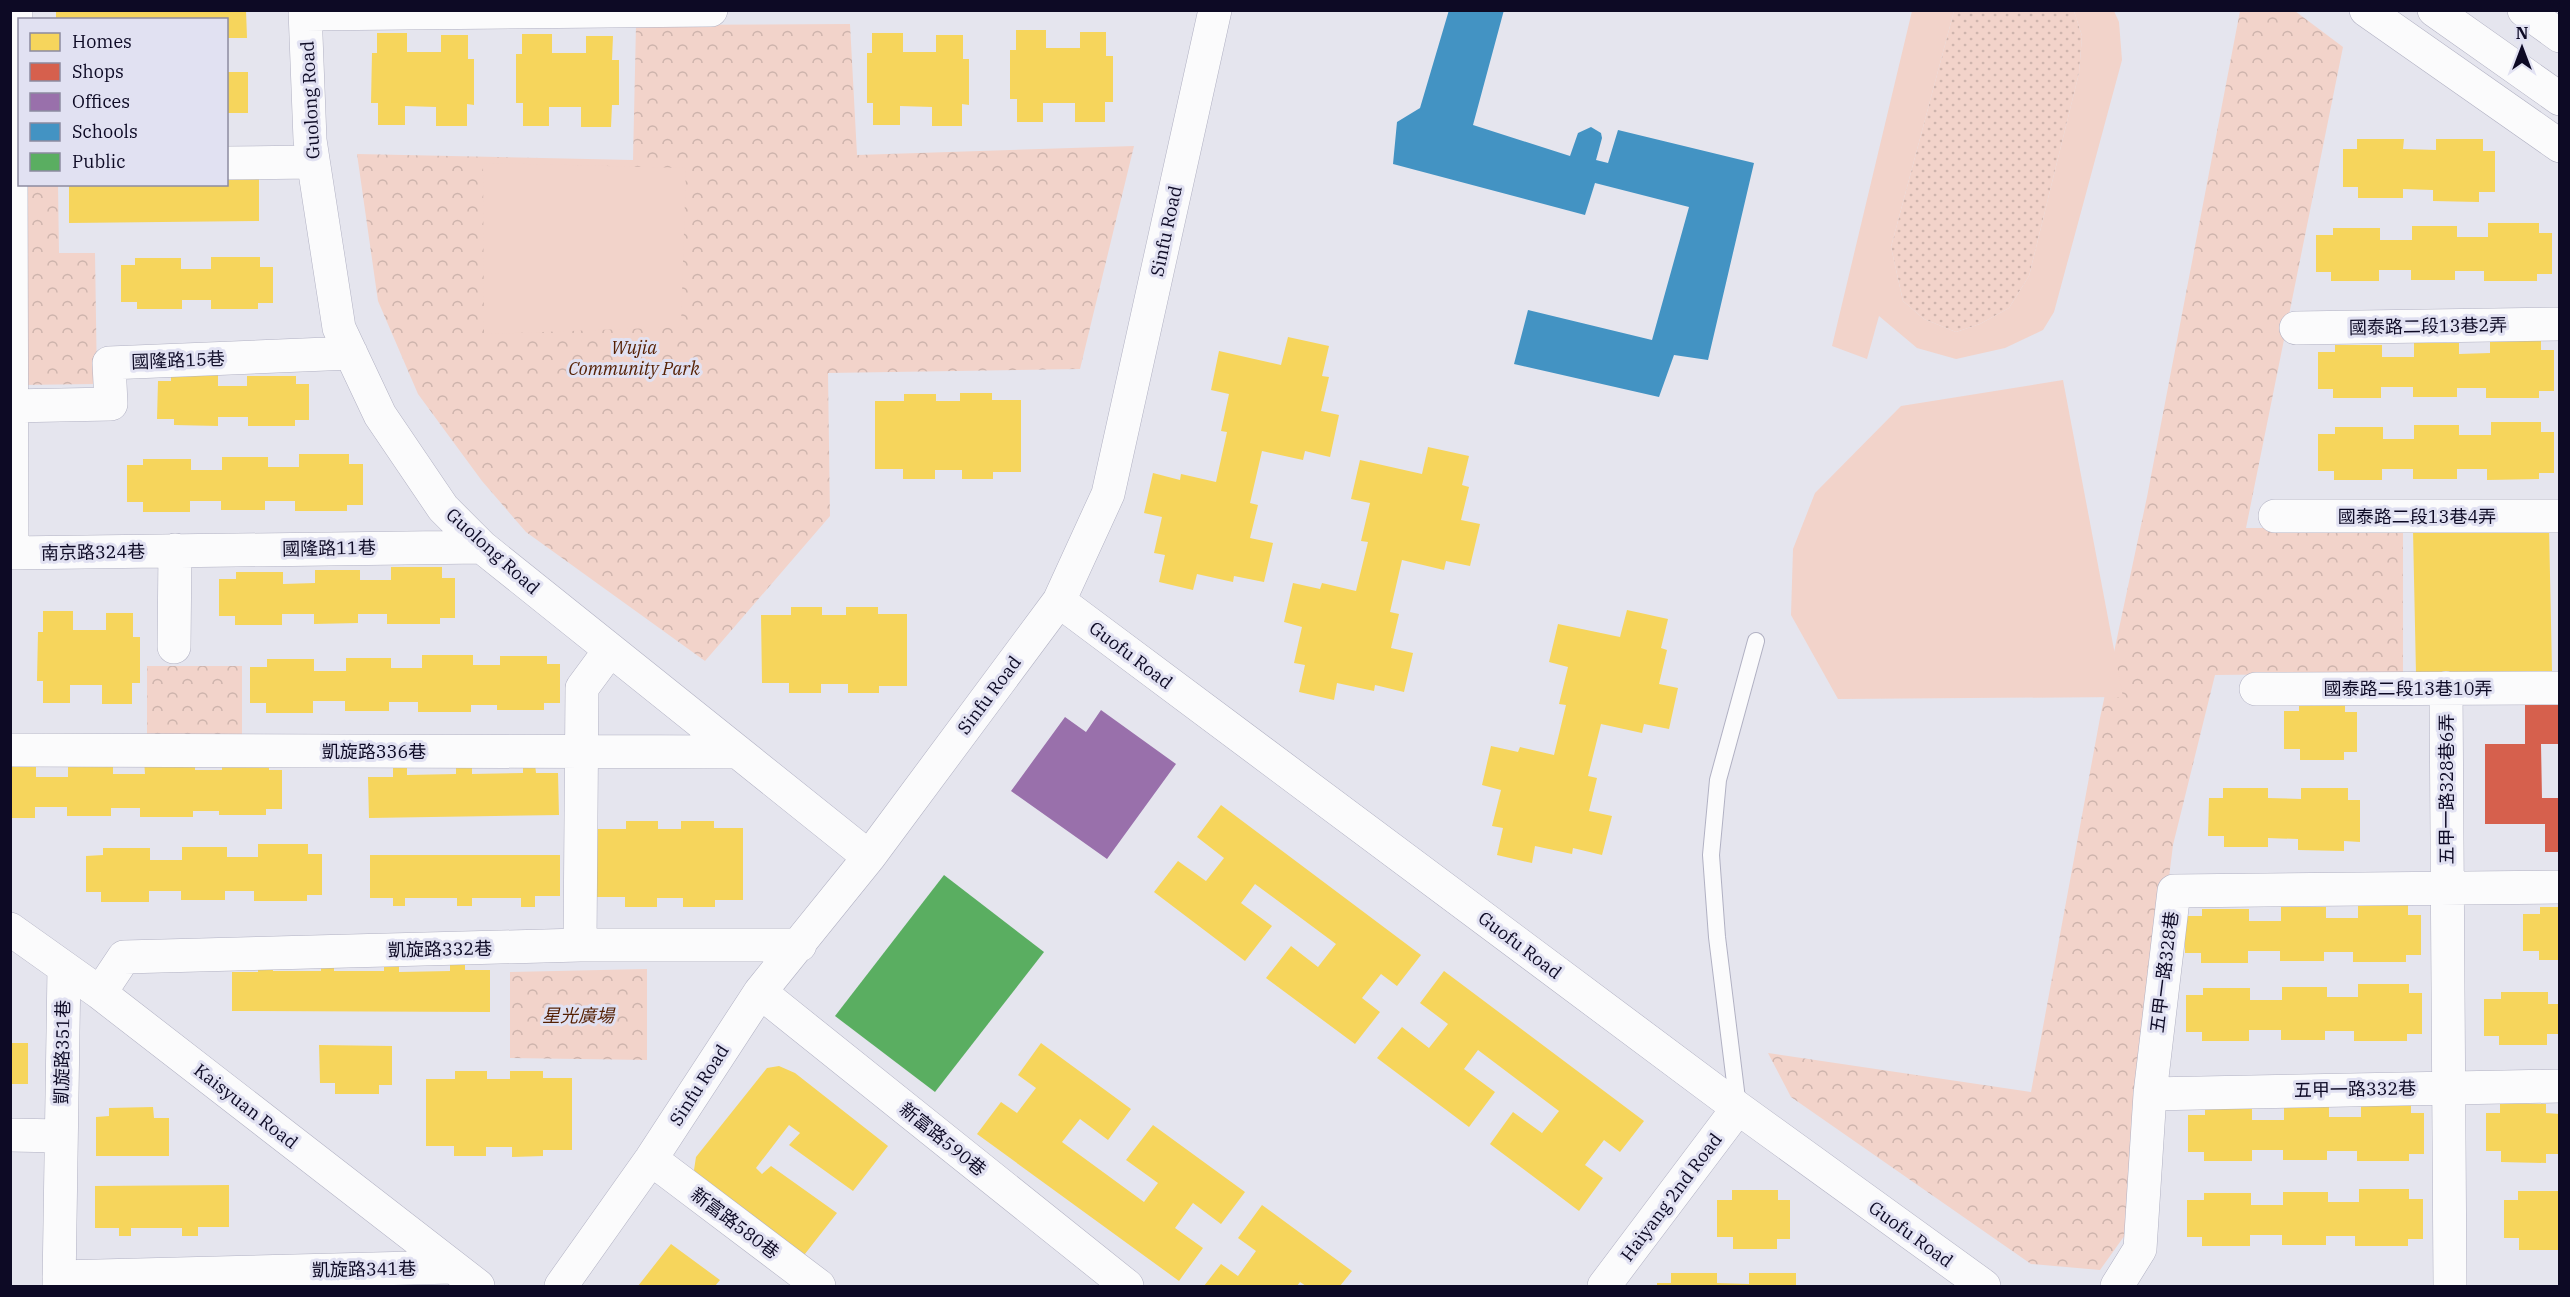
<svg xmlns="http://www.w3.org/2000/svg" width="2570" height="1297" font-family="'IBM Plex Serif','Noto Sans TC',serif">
<defs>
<pattern id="grass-dots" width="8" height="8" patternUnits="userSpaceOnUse" patternTransform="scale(1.5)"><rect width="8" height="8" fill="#f2d3ca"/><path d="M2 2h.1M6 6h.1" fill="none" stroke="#ceb4ad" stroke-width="1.8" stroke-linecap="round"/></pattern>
<pattern id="park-crowns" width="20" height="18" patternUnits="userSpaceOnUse" patternTransform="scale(1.5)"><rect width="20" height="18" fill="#f2d3ca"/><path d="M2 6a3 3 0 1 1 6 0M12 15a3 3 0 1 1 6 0" fill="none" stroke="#ceb4ad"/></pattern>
</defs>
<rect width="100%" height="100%" fill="#e5e5ee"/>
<path fill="url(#grass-dots)" d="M1954,11H2074L2082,36L2079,73L2029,276L2009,308L1980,324L1956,332L1924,319L1903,301L1891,247Z"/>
<path fill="url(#park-crowns)" d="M2240,11H2295L2343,47L2246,528H2403V673L2215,675L2173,845L2125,1235L2100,1270L2031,1264L1791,1097L1768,1053L2031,1092L2100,718L2147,497Z
M850,24L857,155L1134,146L1080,369L828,373L830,516L705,661L526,532L482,481L418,394L378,301L357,154L633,160L636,25Z
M20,184L58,185L59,253H95L97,384L20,385Z
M147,666H242V738H147Z
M647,969V1060L510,1058V972Z"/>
<path fill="#f2d3ca" d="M1912,11H1954L1891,247L1903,301L1924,319L1956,332L1980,324L2009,308L2029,276L2079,73L2082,36L2074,11H2114L2119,22L2122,60L2054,312L2043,330L2005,348L1956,359L1917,348L1879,316L1867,359L1832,346Z
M483,163L686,168L681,327L484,334Z
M2063,380L2123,697L1838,699L1791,615L1793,549L1815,493L1901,406Z"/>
<path fill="#f6d55c" d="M56,10H246L247,38H226V20H56Z
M1016,30H1046V48H1080V32H1106V56H1113V102H1105V122H1075V103H1043V122H1017V99H1010V50H1016Z
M377,33H407V52H441V35H468V59H474V105L467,104V126H436V107L405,106V125H378V103H371L372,53H377Z
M872,33H903V52H936V35H963V59H969V105L962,104V126H932V107L900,106V125H873V103H867V53H872Z
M522,34H552V53H586V36H613L612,60H619V105H612L611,127H581V107H549V126H523V103H516V54H522Z
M226,72H248V113H226Z
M2357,139H2404L2403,149L2436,150V139H2483V151H2495V192H2479V202L2433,201V190L2403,189V198H2358V187H2343V149H2357Z
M226,169L259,178V221L69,223V184H226Z
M2488,223H2539V233H2552V274H2537V281H2484V271H2455V280H2411V270H2379V281H2331V272H2316V235H2333V228H2380V240H2412V226H2457V237H2488Z
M211,257H260V267H273V303H258V309H211V300H182V309H137V302H121V265H135V258H181V269H211Z
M1288,337L1329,346L1322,376L1329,377L1321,411L1339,415L1330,457L1305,451L1303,460L1262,451L1250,503L1258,505L1250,538L1273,543L1264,582L1234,576L1233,582L1197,574L1193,590L1159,582L1165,555L1154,553L1162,517L1144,513L1153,473L1180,480L1181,474L1216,482L1227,432L1221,431L1229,394L1211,390L1219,351L1281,365Z
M2490,340H2541V350H2554V391H2539V398H2486V388H2457V397H2413V387H2381V398H2333V389H2318V352H2335V345H2382V357H2414V343H2459V354L2490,353Z
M171,374L218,375V386H247V376H296V384H309V420H295V426H248V417H218V426L174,425V419H157L158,381H171Z
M960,393H992V400H1021V472H993V479H962V470H935V479H903V469H875V401H904V394H936V401H960Z
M2491,422H2541V432H2554V473H2539V479L2487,480V469H2457V479H2413V469H2382V480H2334V471H2318V434H2335V427H2383V439H2414V425H2459V435H2491Z
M1428,447L1469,456L1462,485L1469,487L1461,520L1480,524L1470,566L1446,561L1444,570L1402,560L1390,612L1399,614L1391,648L1413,653L1404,692L1375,685L1374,691L1337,683L1334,700L1299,692L1305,665L1294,663L1302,627L1284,622L1293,583L1320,589L1322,583L1356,591L1368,542L1361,541L1370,503L1351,499L1360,460L1422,474Z
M299,454H349V464H363V505H347V511H295V501H265V510H221V501H190V512H143V502H127V465H143V459H191V470H222V457H268V467H299Z
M2549,527L2552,671L2416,674L2413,530Z
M391,567H442V578H455V618H440V624H387V614H358V623L314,624V614H282V625H235V616H219V579H236V572H283V584L315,583V570H360V580H391Z
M791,607H822V615H846V607H878V614H907V686H879V693H848V684H821V693H789V683H762L761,615H791Z
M1627,610L1668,619L1661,648L1667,650L1659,684L1678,688L1669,729L1644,724L1642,733L1601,724L1588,776L1597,778L1589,811L1612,816L1602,855L1573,848L1572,854L1535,846L1532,863L1497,855L1503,828L1492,826L1501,790L1482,785L1491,746L1518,752L1520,747L1554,755L1566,705L1559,704L1568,667L1549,662L1558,624L1620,637Z
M43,611H73V630H106V613H133V637H140V683H132V704H102V685H70V703H43V681H37L38,632H43Z
M422,655H473V665H500V656H547V664H560V703H544V710H497V705H471V712H418V702H389V711H345V701H313V713H266V703H250V667H267V659H314V671H346V658H391V668H422Z
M2299,701H2345V712H2357V752H2344V760H2300V749H2284V711H2299Z
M144,760H195V770H222V761H269V770H282V809H266V815H219V811H193V817H140V808H111V816H67V807H35V818H10V765H36V777H68V763H113V774H145Z
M523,764H535L536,773H558L559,815L369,818L368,777H393V765H407V775L456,774V765H472V774L523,773Z
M2223,788H2268V798L2301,799V788H2348V800H2360V842L2344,841V851L2298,850V839L2268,838V847H2224V836H2208L2209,798H2223Z
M1221,805L1421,955L1397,986L1381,974L1362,998L1380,1012L1355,1044L1266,978L1291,946L1318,967L1336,944L1255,884L1241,903L1272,926L1245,961L1154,892L1178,861L1206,881L1224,858L1197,837Z
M626,821H658V829H681V821H714V828H743V900H715V907H683V898H657V907H625V897H597V829H626Z
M258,844H308V854H322V895H307V901H254V891H225V900H181V891H149V902H101V892H86V856L103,855V848H150V860H182V847H227V857H258Z
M370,855H560V896H535V907H521V898H472V906H457V898H405V906H393V898H370Z
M2358,904H2408V915H2421V955H2406V962H2353V952H2324V961H2280V951H2248V963H2201V953H2185V916H2202V909H2249V921H2281V907H2326V918H2358Z
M2540,907H2560V960H2539V951H2523V914H2540Z
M450,960H465V970H490V1012L232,1011V972H258V963H273V971H321V963H334V971H384V962H399V972L450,971Z
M1444,971L1644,1121L1620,1152L1604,1140L1585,1165L1603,1178L1579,1211L1490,1144L1513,1112L1542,1133L1559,1111L1478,1050L1464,1069L1495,1092L1469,1127L1377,1058L1402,1027L1429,1048L1448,1024L1420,1003Z
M2358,984H2409V993H2422V1034H2407V1041H2354V1031H2325V1040H2281V1030H2249V1041H2202V1032H2186V995H2203V988H2250V1000H2282V987H2327V997H2358Z
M2501,992H2548V1004H2560V1034H2547V1045H2499V1036H2484V999H2501Z
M10,1043H28V1084H10Z
M1041,1043L1131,1109L1108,1140L1080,1119L1062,1142L1144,1202L1158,1183L1126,1160L1153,1125L1245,1192L1221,1224L1193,1203L1175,1228L1203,1248L1179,1281L977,1134L1001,1102L1017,1113L1036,1088L1018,1075Z
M319,1045L392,1046V1085H379V1094H335V1083H320Z
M779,1066L795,1073L888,1146L853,1191L789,1145L800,1133L789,1125L756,1168L762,1174L771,1166L837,1213L801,1259L700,1182L694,1170L696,1157L767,1068Z
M455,1071H487V1079H510V1071H543V1078H572V1150H543V1156L512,1157V1147H486V1156H454V1146H426V1079H455Z
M2500,1103L2546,1104V1113L2560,1114V1154H2546V1163L2501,1162V1151H2486V1113H2500Z
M2361,1104H2411V1113H2424V1154H2409V1161H2357V1151H2327V1160H2283V1150H2252V1161H2204V1152H2188V1115H2205V1108H2252V1120H2284V1107H2329V1117H2361Z
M153,1107L154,1118H169V1156H96V1117L109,1116V1108Z
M229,1185V1227H198V1236H182V1228H131V1236H119V1228H95V1186Z
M2359,1189H2409V1199H2423V1239H2408V1246H2355V1236H2326V1245H2282V1235H2250V1246H2202V1237H2187V1200H2204V1193H2251V1205H2283V1192H2328V1202H2359Z
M1732,1190H1778V1200H1790V1239H1777V1249H1733V1237H1717V1200H1732Z
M2518,1191H2560V1250H2519V1238H2504V1200H2518Z
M1262,1205L1352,1271L1340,1286H1306L1300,1282L1297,1286H1204L1221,1264L1238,1276L1256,1251L1238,1238Z
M671,1244L720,1280L715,1286H638Z
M1671,1273H1717V1283L1749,1284V1273H1796V1286H1657V1283H1671Z"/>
<path fill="#d6604d" d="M2525,693H2560V744H2541L2542,798H2560V852H2545V824H2485V744H2525Z"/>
<path fill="#9970ab" d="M1101,710L1176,764L1107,859L1011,791L1065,717L1086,732Z"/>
<path fill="#4393c3" d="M1449,10H1504L1473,125L1570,156L1578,133L1591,127L1601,133L1602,138L1596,160L1608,163L1618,130L1754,163L1708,360L1674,355L1659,397L1514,364L1528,310L1652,340L1689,207L1595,183L1585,215L1393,164L1397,122L1420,108Z"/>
<path fill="#5aae61" d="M944,875L1044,952L935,1092L835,1016Z"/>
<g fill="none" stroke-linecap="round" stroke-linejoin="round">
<g stroke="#b1b1c3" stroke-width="18">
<path id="lane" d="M1738,1107L1717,937L1711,855L1718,780L1756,641"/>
</g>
<g stroke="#b1b1c3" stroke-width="34">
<path id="street" d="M305,10L310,140L339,328L380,415L443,508L482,547L869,857
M305,14L711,10
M226,163L313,162
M2296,328L2560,324
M10,406L111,404L109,363L351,353
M2275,516H2560
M10,553L482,547
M12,553L11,167L16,10
M1059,601L1738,1108L1984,1286
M174,647L175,550
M2446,688L2450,1286
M2256,689L2560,688
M10,750L737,752
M10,929L100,993L478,1286
M580,945L582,688L610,650
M760,992L1127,1286
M100,993L124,957L580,945H800
M2150,1094L2560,1086
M10,1135L61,1136
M651,1159L819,1286
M59,1277L453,1267
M59,1286L64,968
M561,1286L651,1159L760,992L869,857L1059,601L1108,494L1215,10
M1604,1286L1738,1108
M2117,1286L2140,1249L2150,1094L2174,891L2560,887"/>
</g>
<g stroke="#b1b1c3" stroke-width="34">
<path id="secondary" d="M2366,10L2560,146
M2434,10L2560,99
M2524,10L2560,36"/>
</g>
<use href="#lane" stroke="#fbfbfc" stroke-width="16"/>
<use href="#street" stroke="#fbfbfc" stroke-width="33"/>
<use href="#secondary" stroke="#fbfbfc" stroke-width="33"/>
</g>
<g text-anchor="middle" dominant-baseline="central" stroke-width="6" stroke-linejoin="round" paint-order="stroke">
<g font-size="18" fill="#0d0a25" stroke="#e1e1f2">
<text transform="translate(310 100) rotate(-93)">Guolong Road</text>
<text transform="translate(1166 231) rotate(-78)">Sinfu Road</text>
<text transform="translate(2428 326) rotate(-1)">國泰路二段13巷2弄</text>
<text transform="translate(178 360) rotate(-2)">國隆路15巷</text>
<text x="2417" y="516">國泰路二段13巷4弄</text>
<text transform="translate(329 548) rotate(-1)">國隆路11巷</text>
<text transform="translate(493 551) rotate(42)">Guolong Road</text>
<text transform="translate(93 552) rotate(-1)">南京路324巷</text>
<text transform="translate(1131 655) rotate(37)">Guofu Road</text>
<text x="2408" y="688">國泰路二段13巷10弄</text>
<text transform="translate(989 695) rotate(-53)">Sinfu Road</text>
<text x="374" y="751">凱旋路336巷</text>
<text transform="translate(2446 789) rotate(-90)">五甲一路328巷6弄</text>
<text transform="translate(1520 945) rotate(37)">Guofu Road</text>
<text transform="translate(440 949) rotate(-1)">凱旋路332巷</text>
<text transform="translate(2164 972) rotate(-83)">五甲一路328巷</text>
<text transform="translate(62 1052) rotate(-89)">凱旋路351巷</text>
<text transform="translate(699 1085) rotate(-57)">Sinfu Road</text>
<text transform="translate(2355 1089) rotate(-1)">五甲一路332巷</text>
<text transform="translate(246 1106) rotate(38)">Kaisyuan Road</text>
<text transform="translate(943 1139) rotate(39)">新富路590巷</text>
<text transform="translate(1671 1197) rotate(-53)">Haiyang 2nd Road</text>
<text transform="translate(735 1223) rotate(37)">新富路580巷</text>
<text transform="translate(1911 1234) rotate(36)">Guofu Road</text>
<text transform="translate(364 1269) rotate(-1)">凱旋路341巷</text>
</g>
<g font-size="18" font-style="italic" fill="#541f02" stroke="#e1e1f2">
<text x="634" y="347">Wujia<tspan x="634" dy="21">Community Park</tspan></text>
<text x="578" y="1015">星光廣場</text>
</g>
</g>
<rect width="2570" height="1297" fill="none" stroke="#0d0a25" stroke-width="24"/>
<rect x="18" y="18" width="210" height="168" fill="#e1e1f2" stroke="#8c8ba0" stroke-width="1.5"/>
<rect x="30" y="33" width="30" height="18" fill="#f6d55c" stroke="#8c8ba0" stroke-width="1.5"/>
<text x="72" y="48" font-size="18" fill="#0d0a25">Homes</text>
<rect x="30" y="63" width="30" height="18" fill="#d6604d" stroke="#8c8ba0" stroke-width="1.5"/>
<text x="72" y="78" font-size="18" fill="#0d0a25">Shops</text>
<rect x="30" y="93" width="30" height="18" fill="#9970ab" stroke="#8c8ba0" stroke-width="1.5"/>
<text x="72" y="108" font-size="18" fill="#0d0a25">Offices</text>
<rect x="30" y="123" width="30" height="18" fill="#4393c3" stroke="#8c8ba0" stroke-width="1.5"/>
<text x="72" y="138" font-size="18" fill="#0d0a25">Schools</text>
<rect x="30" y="153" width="30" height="18" fill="#5aae61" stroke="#8c8ba0" stroke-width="1.5"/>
<text x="72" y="168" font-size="18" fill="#0d0a25">Public</text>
<g transform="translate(2522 48)" stroke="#e1e1f2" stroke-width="4.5" paint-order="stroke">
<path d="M0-4.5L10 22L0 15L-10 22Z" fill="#0d0a25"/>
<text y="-9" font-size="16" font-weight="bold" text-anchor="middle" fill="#0d0a25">N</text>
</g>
</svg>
